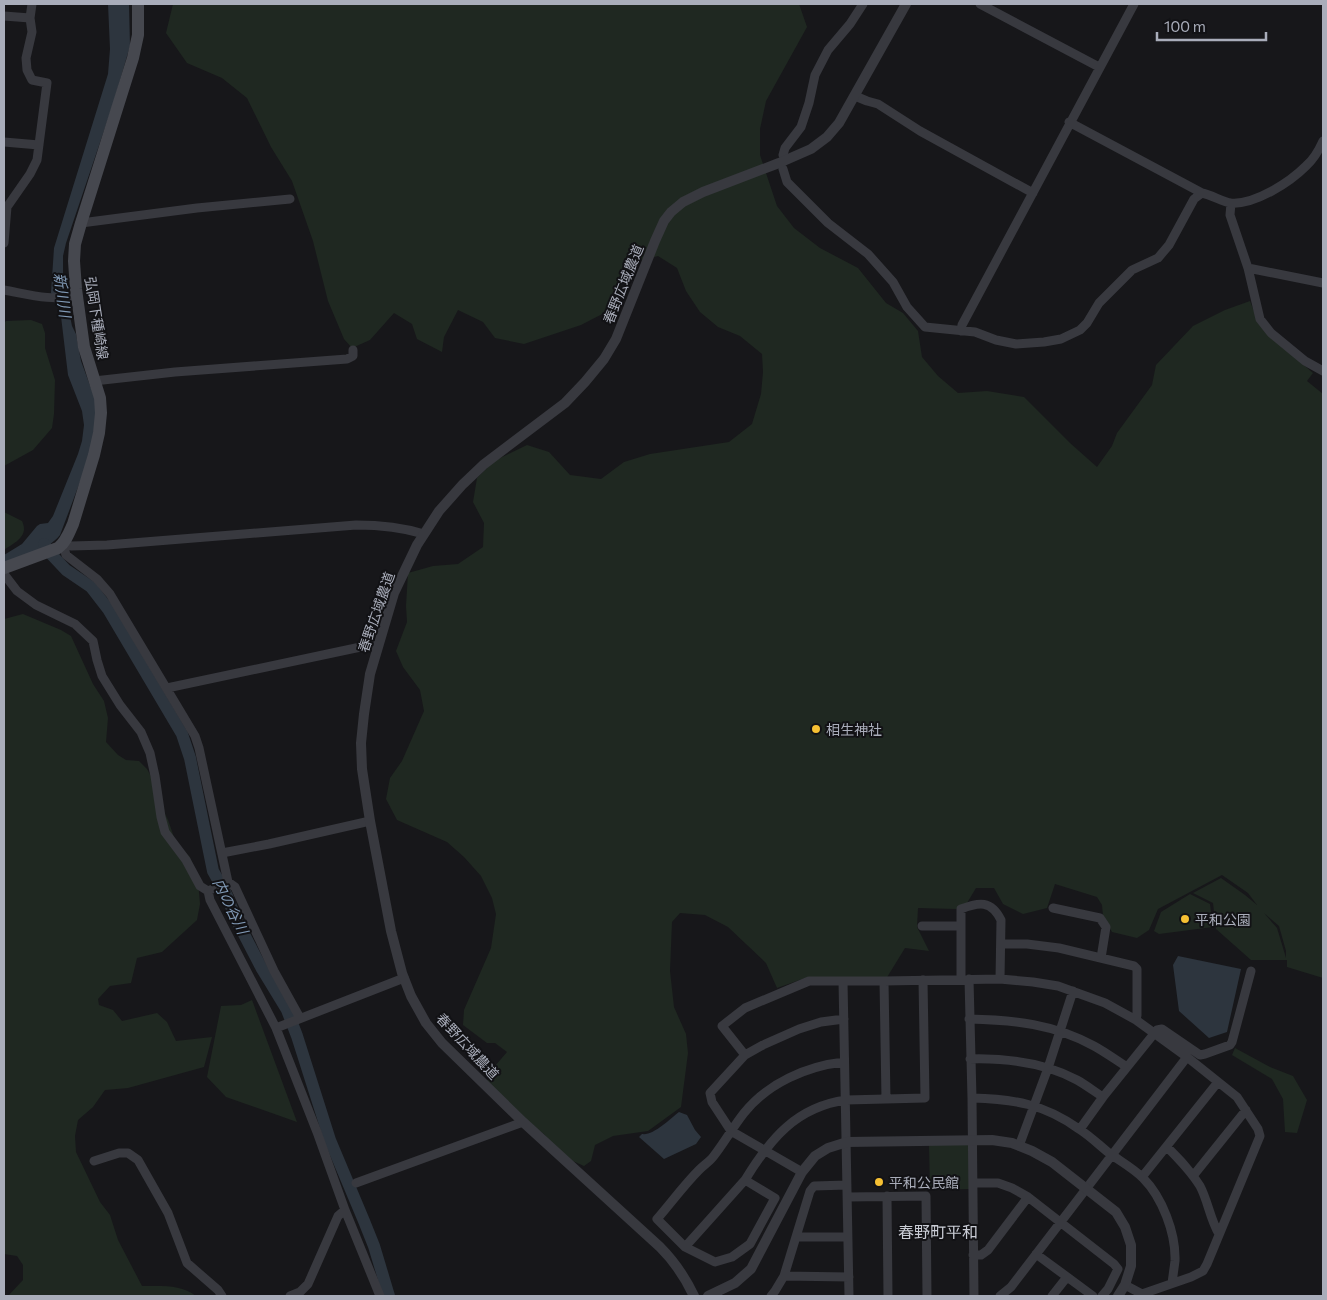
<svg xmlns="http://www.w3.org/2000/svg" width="1327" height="1300" font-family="Commissioner,'Noto Sans JP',sans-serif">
<rect width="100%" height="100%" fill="#17171a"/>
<path fill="#1f2821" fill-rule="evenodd" d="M173,4H799L807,27L766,101L760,129V155L777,206L794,228L820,248L858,268L886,303L903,313L918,331L922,357L938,376L958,393L987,391L1024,397L1070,443L1097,467L1112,446L1117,433L1152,385L1156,365L1193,326L1225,310L1250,301L1257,319L1269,335L1313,373L1307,381L1323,394V978L1287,967V960H1251L1216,929L1213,903L1193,893L1221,878L1245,895L1257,905L1248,893L1222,875L1158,909L1149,930L1137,938L1112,932L1103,916L1102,905L1097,897L1055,884L1047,908L1023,914L1003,904L994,888H976L967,903L956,909L918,908L917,927L929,951L905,948L886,979L808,977L777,988L766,963L728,927L705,915L680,913L672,922L670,971L674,1007L686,1034L688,1053L681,1107L648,1131L613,1136L595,1145L591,1161L584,1166L566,1158L555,1149L544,1134L519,1116L487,1081L495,1066L507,1052L495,1043H487L463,1025L464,1010L491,948L496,914L492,898L481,876L464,857L447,842L397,820L386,799L390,778L402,761L424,711L420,690L403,667L396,651L407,622L406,606L408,573L433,566L458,564L483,547L484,523L473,502L477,478L494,461L527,445L549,452L570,475L601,479L624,462L650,454L729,442L752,424L761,394L763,372L762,354L740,336L718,327L700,312L686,291L677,268L658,256L631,263L610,310L581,325L524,344L495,338L483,322L458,310L444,337L442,352L417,339L412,324L394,313L370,340L352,348L344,339L328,301L313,241L292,181L271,147L247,98L222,78L187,63L166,33ZM1264,913L1279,926L1286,951V958L1277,928Z
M31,320L42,324L45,333V348L55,380L54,414L52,428L33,450L4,466V323L6,321Z
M4,512L22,521C23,523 24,526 24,529C24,539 11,545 4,550Z
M23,614L61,630L71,636L93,684L104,701L108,718L106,742L118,755L126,760L139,761L147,769L153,780L159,802L168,820L176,843L190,857L198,881L200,904L197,920L162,952L137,958L131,983L110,986L98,999L99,1005L113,1010L122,1021L157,1013L167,1022L176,1041L212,1037L204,1067L128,1088L105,1090L93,1107L78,1120L75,1136L76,1152L100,1202L110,1215L118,1240L142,1286C161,1286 181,1284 196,1296H8L23,1280V1265L17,1256L4,1254V619Z
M1190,894L1210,904L1213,927L1159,934L1154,931L1161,912Z
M252,1000L297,1122L226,1097L207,1077L221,1006L241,1005Z
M1235,1048L1270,1067L1293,1076L1307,1100L1297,1133L1285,1132L1283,1099L1272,1079L1232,1055Z
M969,1144L970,1189L930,1190L929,1145Z"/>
<path fill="#2d353e" d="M108,4H129L130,46L113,104L66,243L63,256V281L72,326L76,334L81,361L95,399L96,419L89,458L60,535C47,551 22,557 4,564V555L22,544L37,526L40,524L48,523L53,516L78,454L82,441L84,425L82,411L68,375L60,308L51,293L54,248L108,74L110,49Z
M1178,956L1241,969L1227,1032L1209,1038L1179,1011L1173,965Z
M679,1112L687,1115L695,1130L701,1137L696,1144L664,1159L639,1137L642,1134C653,1136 670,1119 679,1112Z"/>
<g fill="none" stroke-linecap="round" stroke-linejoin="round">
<path stroke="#2d353e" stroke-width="12" d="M44,544L50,553L66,570L91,587L108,609L182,734L190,758L213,871L227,896L235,917L262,969L287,1010L297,1036L330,1140L364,1221L374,1246L389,1296"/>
<path stroke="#38393f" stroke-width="9" d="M980,4L1099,67
M4,16L30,18
M855,96L867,101L878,104L920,131L1033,193
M1069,122L1202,193C1212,195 1223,202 1231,203C1255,205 1290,182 1306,166C1314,159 1319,150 1323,141
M4,142L39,145
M783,155L785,148L801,127L809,103L815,75L828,50L850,24L863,4
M783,169L787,182L828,223L868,254L893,282L907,307L925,327L975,332L996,340L1016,344L1044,342L1061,339L1080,330L1087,323L1099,303L1132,270L1158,258L1169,245L1194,199L1202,193
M1231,203L1230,215L1248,268L1260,319L1271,333L1305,361L1323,371
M81,223L197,208L290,199
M4,243L7,207L30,174L37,160L47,83L32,80L27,70L26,58L32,32L30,18L32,4
M1248,268L1323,283
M4,290C27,294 53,302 77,295
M961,331L962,325C1019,218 1076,111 1134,4
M94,381L175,372L347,359L353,356V350
M63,544L66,555L97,579L110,594L195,736L199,748L228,882L235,887L274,971L300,1018
M63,544L71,546L107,545L356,525C380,525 401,527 424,534
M4,574L17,591L36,605L75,624L93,641L97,660L102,676L120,705L141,732L150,753L155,776L161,817L165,832L186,860L200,886L208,891L210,900L276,1028L317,1132L345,1210L380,1296
M167,688L370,645L378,646
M222,853L269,844L370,821
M208,891L228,882
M1053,908L1100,918L1106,927L1101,958
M922,926H961V979
M961,926V909C979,902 991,900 1001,920L1000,979
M1001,944H1027L1059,948L1134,966L1137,969V1015L1136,1020
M969,979L972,1098L974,1296
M843,981L849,1296
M884,981L886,1099
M969,1019C1014,1020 1054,1024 1094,1046C1105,1052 1116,1060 1127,1067
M276,1028L404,978
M745,1055L722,1026L745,1008L809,981H884L1000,979L1033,982L1058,986L1105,1003L1136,1020L1187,1057L1237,1097L1258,1129L1260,1136L1207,1264L1203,1271L1191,1277L1142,1294L1125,1285
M970,1059C1007,1058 1044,1062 1077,1080C1086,1085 1095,1092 1103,1097
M972,1098C1014,1099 1044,1104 1079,1129C1090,1136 1099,1145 1109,1153C1120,1161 1133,1168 1143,1178C1162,1197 1176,1233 1175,1261C1174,1268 1173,1276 1172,1283
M1080,1129L1103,1097L1157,1030L1162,1029L1200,1055L1205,1054L1230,1045L1232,1042L1251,971
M1019,1146L1048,1068L1073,991
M1167,1147C1179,1159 1191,1171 1200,1186C1208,1201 1210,1219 1219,1234
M94,1161L119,1153H128L138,1160L168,1213L187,1263L218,1290L222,1296
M802,1172L731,1131L712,1102L710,1093L745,1055L763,1045L799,1029L821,1022L844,1019
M1193,1176L1246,1110
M1142,1177L1218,1082
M745,1180C770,1139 796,1107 846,1100L925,1098L923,980
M356,1183L523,1122
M973,1183H998L1012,1188L1028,1197L1114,1264L1118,1269L1108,1289L1102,1296
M887,1196L888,1296
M848,1197L926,1196L927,1296
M796,1237H848
M685,1247L745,1180L775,1198L750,1244L732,1257L715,1262L685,1247L657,1219C671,1203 684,1185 699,1170C704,1165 709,1162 713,1157C724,1143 733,1127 744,1113C768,1083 807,1066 844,1062
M1036,1254L1093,1296
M973,1255H981L988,1250L1028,1197
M784,1276L849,1277
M290,1296L300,1292L308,1284L338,1216L345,1210
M771,1296L775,1291L784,1276L810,1191L814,1186L847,1185
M1000,1296L1011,1287L1187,1057
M1052,1296L1067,1277"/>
<path stroke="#38393f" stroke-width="10" d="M694,1296C685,1277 675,1262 660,1247L523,1122L442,1043L426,1023L411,996L402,973L391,931L370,821L362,769L361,743L364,714L370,674L394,593L417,545L439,511L463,484L483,465L565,403L585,382L604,359L616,339L655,241L664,221L671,212L683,202L703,192L779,163L811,149L827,137L839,123L906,4
M708,1296L735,1283L751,1269L802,1172L815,1156L828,1148L847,1142L992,1140L1012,1143L1032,1151L1052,1162L1116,1212L1125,1227L1131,1245V1266L1125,1285L1118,1296"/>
<path stroke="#46484f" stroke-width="12" d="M4,568L58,548C66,542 69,533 73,524L94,455L99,433L101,413L100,398L84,347L76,289L74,261L75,244L81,223L133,58L138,35V4"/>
</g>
<g fill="#f6c033" stroke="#121215" stroke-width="2">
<circle cx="816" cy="729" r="5"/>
<circle cx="1185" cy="919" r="5"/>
<circle cx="879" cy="1182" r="5"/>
</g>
<g text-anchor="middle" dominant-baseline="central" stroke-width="4" stroke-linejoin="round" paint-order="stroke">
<g font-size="14" fill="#a9adba" stroke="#121215">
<text transform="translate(623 284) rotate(-68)">春野広域農道</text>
<text transform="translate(97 318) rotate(81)">弘岡下種崎線</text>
<text transform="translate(376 612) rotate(-71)">春野広域農道</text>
<text transform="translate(468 1046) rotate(47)">春野広域農道</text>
</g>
<g font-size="14" fill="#a9adba" stroke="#121215" text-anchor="start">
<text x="826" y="729">相生神社</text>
<text x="1195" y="919">平和公園</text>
<text x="889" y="1182">平和公民館</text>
</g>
<g font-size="15" font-style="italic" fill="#8099b5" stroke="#121215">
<text transform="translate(63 295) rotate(82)">新川川</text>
<text transform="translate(231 906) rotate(64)">内の谷川</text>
</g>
<g font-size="16" fill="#cacdd6" stroke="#121215">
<text x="938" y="1231">春野町平和</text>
</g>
</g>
<rect width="1327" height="1300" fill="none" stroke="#a9adba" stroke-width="10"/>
<path d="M1157 32v8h109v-8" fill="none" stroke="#a9adba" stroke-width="2.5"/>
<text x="1164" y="32" font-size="15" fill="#a9adba" stroke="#121215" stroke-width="4" paint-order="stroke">100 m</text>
</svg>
